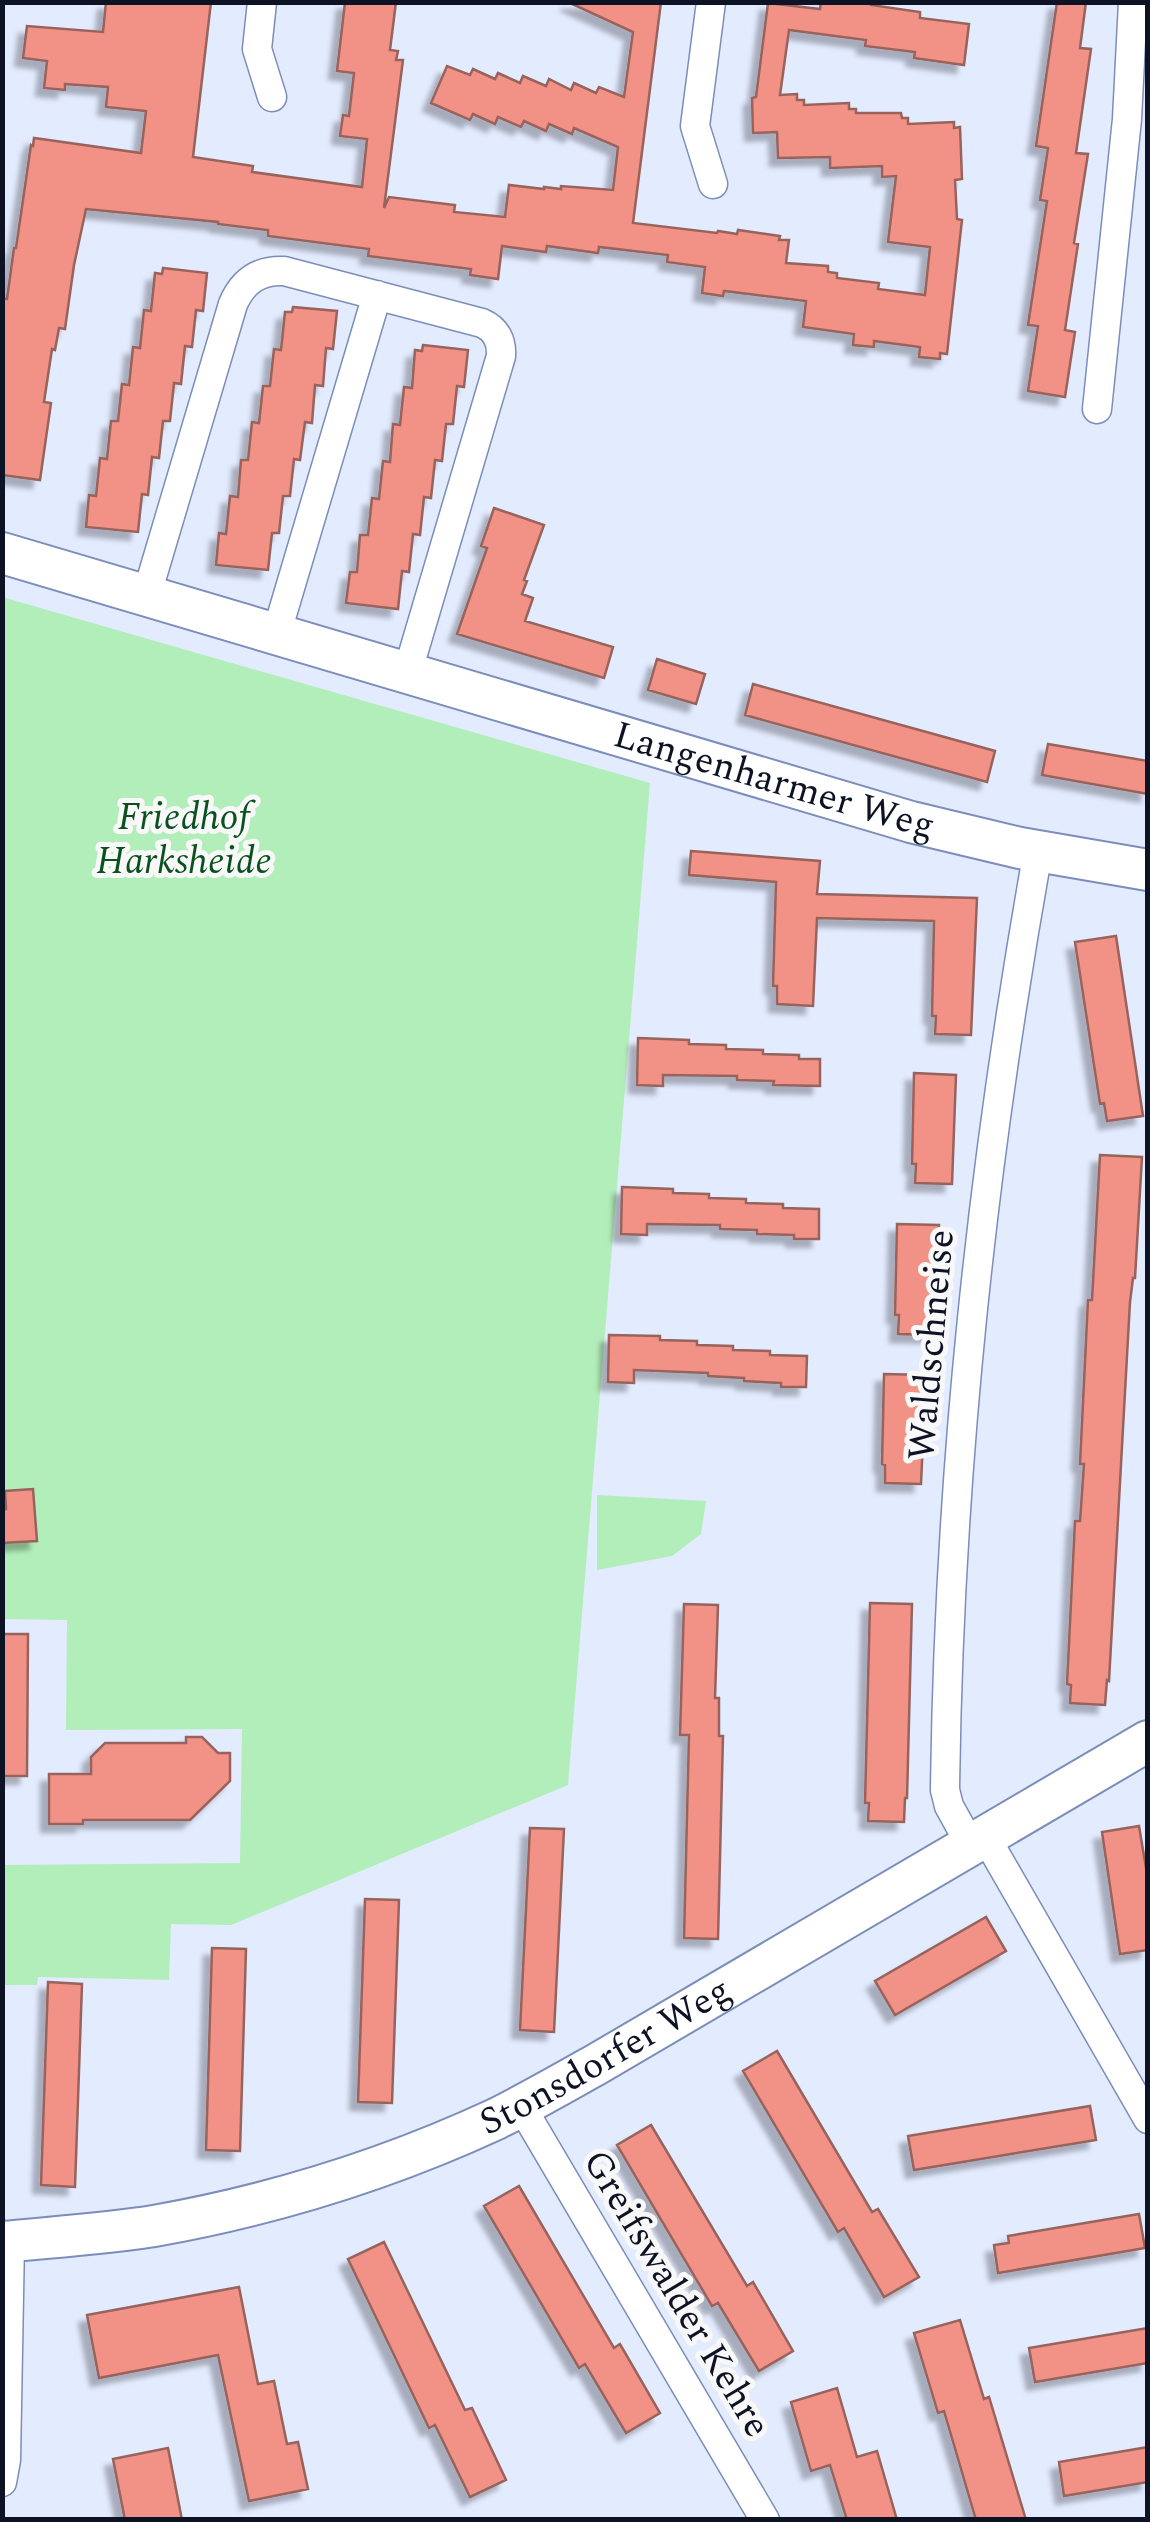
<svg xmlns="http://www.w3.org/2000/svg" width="1150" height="2522" font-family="Spectral,serif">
<defs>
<filter id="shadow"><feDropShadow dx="-8" dy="8" stdDeviation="2.5" flood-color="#0004"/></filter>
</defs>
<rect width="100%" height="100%" fill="#e3ebff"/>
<path fill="#b2eeb9" d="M2,597L650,783L568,1785L231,1925L171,1924L169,1980L38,1977L37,1985H3V1865L240,1863L242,1729L66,1730L67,1620L3,1619Z
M597,1495L706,1501L701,1534L672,1556L597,1570Z"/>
<path fill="#f29287" stroke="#98635c" stroke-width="2.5" filter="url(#shadow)" d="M106,2H211L193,157L253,166L252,172L362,187L367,139L340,136L343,115L349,116L354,73L337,71L345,2H396L390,50L398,51L396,60H403L384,208L389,197L455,205L454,212L505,217L509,185L544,189V187L561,189V186L613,190L618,147L574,128L572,134L549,124L546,131L524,121L521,127L498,117L495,124L473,114L470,120L431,103L447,66L470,75L473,69L495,79L498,73L520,83L523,76L546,86L549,79L571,90L574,83L596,93L599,87L624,97L633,32L568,2H661L633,223L717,233L718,231L737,234L738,230L780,236L779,240H789L786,263L828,266V272L837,273V278L879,283L878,289L925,295L930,247L888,242L896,176L882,177V166L830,168V157L778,158L777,132L753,133L752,98L756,97L768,3L820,9L821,2H871V5L920,12V18L969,24L964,65L914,58L915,52L865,46L866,40L789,30L780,95L797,94V100H804V105L849,103V109H856V113H901L902,118H908V124L954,122V128L960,127L962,179L955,180L957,219L962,220L947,354L940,353V359L919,357L920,347L874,341V347L853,345L854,334L803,327L806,301L724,291L723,296L702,293L705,267L667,262L668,255L599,247L598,253L547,246L546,252L502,246L498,279L470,275L471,269L368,256L369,249L268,236V230L218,224V222L86,209L74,265L65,329L59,328L55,350L52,349L44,402L51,403L40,480L2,475V298L7,299L14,248H16L31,145L33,146L34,138L141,153L146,111L106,107L108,87L65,84V90L44,88L47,61L23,58L27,26L103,32Z
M1057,2H1086L1080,48L1091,49L1076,153L1088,154L1074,243L1078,244L1065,330L1075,332L1065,397L1028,391L1038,326L1028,325L1047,201L1040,200L1048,148L1036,146Z
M163,268L207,273L203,311L196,310L192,347L185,346L181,384L174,383L170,421H163L159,458L152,457L148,495L142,494L138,532L86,527L89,495L96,496L100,458L107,459L111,421H118L122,384L129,385L133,347L140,348L144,310L151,311L155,273L162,274Z
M293,307L337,311L333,349L326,348L323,386L315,385L312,423L305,422L300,460L294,459L290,496H283L279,533H272L268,570L216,565L219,533L226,534L230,496L238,497L241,460H248L252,422L259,423L263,386H270L274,349L281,350L285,312H292Z
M423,345L468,350L464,387L457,386L453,424H446L442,461L435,460L431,498L424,497L420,535L413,534L409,572L402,571L398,609L346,603L350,572H357L360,535H368L372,498L379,499L383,461L390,462L393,424L400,425L404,387L412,388L415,350L422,351Z
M494,508L544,525L524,580L527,581L522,594L533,598L525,621L613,647L604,678L457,634L487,548L481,546Z
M657,659L705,674L696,704L648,690Z
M753,684L995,751L987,782L745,715Z
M1048,744L1148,761V794L1042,775Z
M691,851L820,861L817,894L977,898L971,1035L935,1034L936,1016H932L934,921L817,918L813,1006L777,1004V986H773L776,882L689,875Z
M1116,936L1143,1116L1107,1121L1104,1103L1100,1104L1075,942Z
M638,1038L689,1040V1044L726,1045V1049L763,1050V1054L799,1055V1059H820V1086L773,1085L774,1081L737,1080V1076L663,1075V1086L637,1085Z
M914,1073L956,1075L952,1184L915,1183L916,1164H912Z
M1100,1155L1142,1157L1135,1278H1133L1130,1302L1109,1681L1107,1680L1105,1705L1070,1703L1071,1685L1067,1684L1075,1521H1080L1084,1464H1080L1088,1300H1092Z
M622,1187L673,1189V1193L709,1194V1198L746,1199V1203L783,1204V1208L819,1209V1239H794V1235L757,1234V1230L720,1229V1225L647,1224V1235L621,1234Z
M897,1224L939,1225L934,1335L898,1334L899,1315H895Z
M609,1335L660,1336V1340L697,1341V1345L733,1346V1350L770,1351V1355L807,1356L806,1387H781V1383L744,1381V1378L708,1376V1373L634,1370V1383L608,1382Z
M884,1374L926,1375L921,1484L885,1483V1465L882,1464Z
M33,1489L37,1541L2,1543V1510L6,1509L5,1491Z
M870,1603L912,1604L907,1798H905L904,1822L868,1821L869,1803H865Z
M684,1604L718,1605L715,1698H719V1736H723L718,1939L684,1938L689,1735H680Z
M2,1634H28L27,1776H2Z
M186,1737H202L218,1753H230V1781L190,1820H83V1824H49V1774H91V1757L105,1743H186Z
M1139,1826L1148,1880V1950L1120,1954L1102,1832Z
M530,1828L564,1829L554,2032L520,2030Z
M365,1899L399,1900L392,2103L358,2102Z
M986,1917L1006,1951L895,2015L875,1981Z
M212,1948L246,1949L240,2151L206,2150Z
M48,1982L82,1984L75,2187L41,2185Z
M777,2051L872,2212L878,2209L919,2277L884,2297L844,2228L838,2232L743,2071Z
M1090,2106L1096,2140L914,2170L908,2136Z
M651,2125L747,2286L753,2282L793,2351L759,2371L718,2303L712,2306L617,2145Z
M519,2186L614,2348L620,2344L660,2413L626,2433L585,2364L579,2368L484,2206Z
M1139,2214L1145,2248L998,2273L994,2245L1009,2243L1008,2236Z
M384,2242L465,2410L472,2408L506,2480L470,2497L435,2425L429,2428L348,2259Z
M239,2287L258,2384L274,2381L287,2444L298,2442L308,2489L249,2501L218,2355L99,2378L87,2315Z
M960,2320L984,2399L989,2397L1026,2520H976L944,2411L938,2413L914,2333Z
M1148,2328V2363L1035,2382L1029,2348Z
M837,2388L857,2457L877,2451L897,2520H847L830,2465L811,2471L791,2402Z
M1148,2447V2482L1064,2496L1059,2462Z
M168,2448L182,2520H125L113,2459Z"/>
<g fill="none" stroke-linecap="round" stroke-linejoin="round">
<g stroke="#7b8dba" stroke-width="31">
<path id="street" d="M262,2L257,49L272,97
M711,2L695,126L713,184
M1097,409L1127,119L1133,2
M146,597L233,304C243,281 259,270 284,271L482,323C496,329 502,341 501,356L407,674
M276,635L377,295
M985,1836L1148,2119
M970,1844L949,1806L945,1790C949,1471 982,1165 1038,851
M521,2106L765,2520
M2,2482L6,2460L10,2241"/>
</g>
<g stroke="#7b8dba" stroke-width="44">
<g id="secondary">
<path id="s1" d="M2,553L911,822L1020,848L1148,870"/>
<path id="s2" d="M2,2242C53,2237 104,2234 154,2226C272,2205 388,2169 496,2119C530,2102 563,2083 597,2064L1148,1741"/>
</g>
</g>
<use href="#street" stroke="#fff" stroke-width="28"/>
<use href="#secondary" stroke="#fff" stroke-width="40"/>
</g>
<g text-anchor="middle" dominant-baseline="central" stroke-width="10" stroke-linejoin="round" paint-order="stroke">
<g font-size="38" fill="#0d1324" stroke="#f8f8f8">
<text stroke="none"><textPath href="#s1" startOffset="805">Langenharmer Weg</textPath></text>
<text transform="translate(932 1345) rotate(-85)">Waldschneise</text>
<text stroke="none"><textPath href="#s2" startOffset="638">Stonsdorfer Weg</textPath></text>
<text transform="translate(676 2294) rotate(59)">Greifswalder Kehre</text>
</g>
<g font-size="38" font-style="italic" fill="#09511e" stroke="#f8f8f8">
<text x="184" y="818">Friedhof<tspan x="184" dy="44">Harksheide</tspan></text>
</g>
</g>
<rect width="1150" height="2522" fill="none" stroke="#0d1324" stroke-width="10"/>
</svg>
